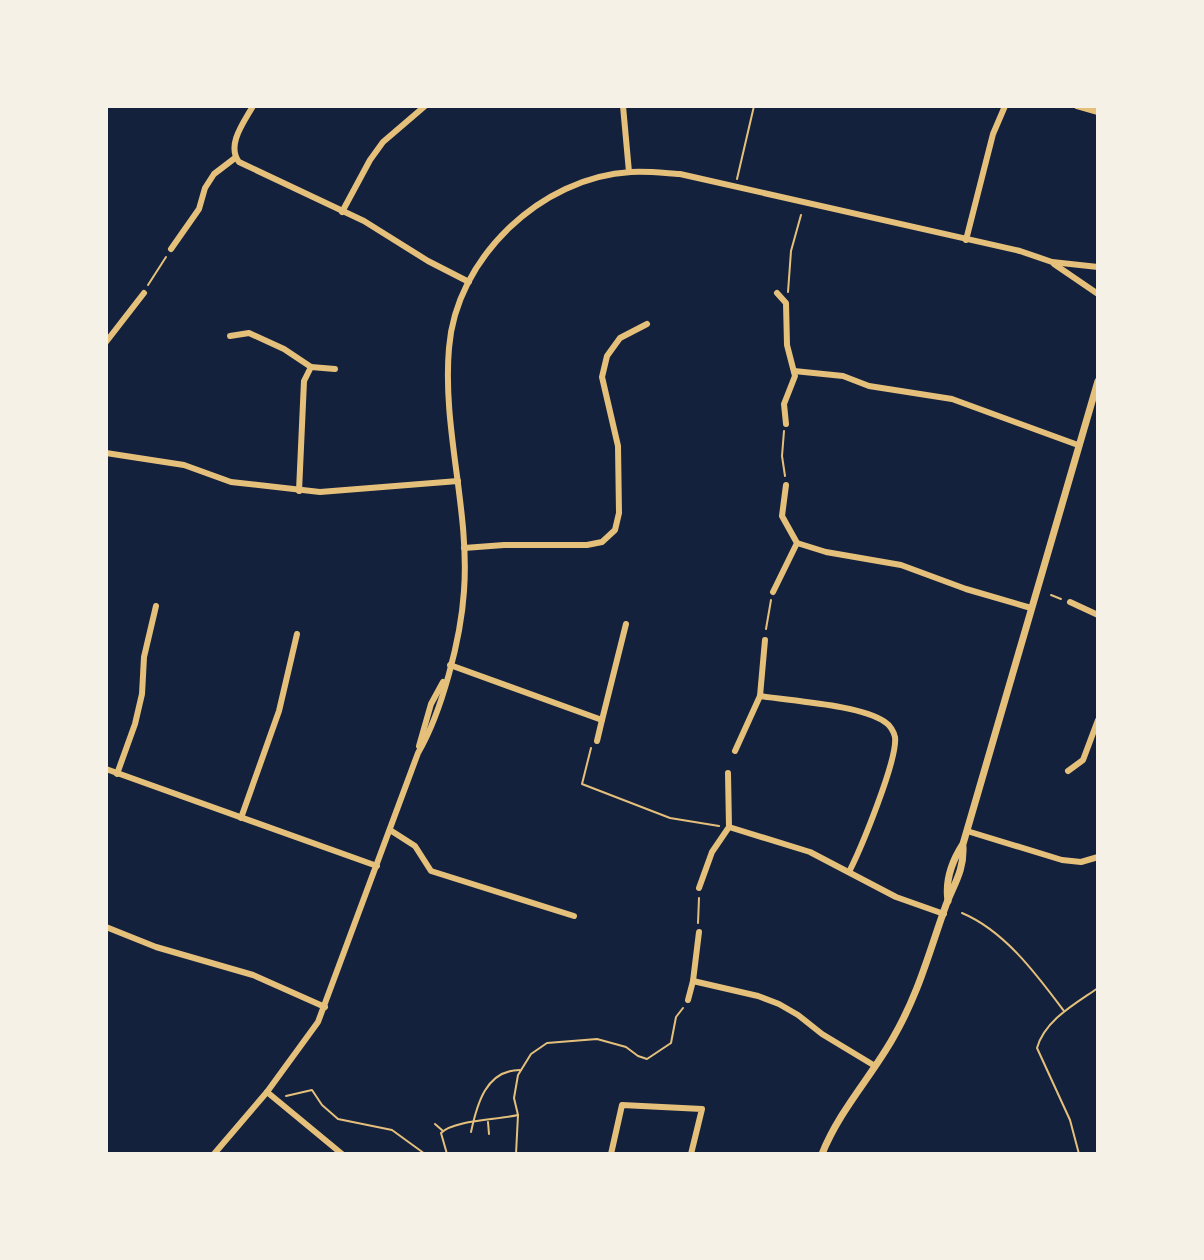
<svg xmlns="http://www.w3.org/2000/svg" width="1204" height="1260" viewBox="0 0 1204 1260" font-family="'Nunito Sans',sans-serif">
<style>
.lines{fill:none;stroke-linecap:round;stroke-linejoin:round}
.path{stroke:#e5c07b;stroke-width:2}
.minor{stroke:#e5c07b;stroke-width:6}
.tertiary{stroke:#e5c07b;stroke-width:7}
</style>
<rect width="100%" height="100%" fill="#14213d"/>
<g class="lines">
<g class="path">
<polyline points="737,179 754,106"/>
<polyline points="148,285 166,257"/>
<polyline points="788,292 791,251 801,215"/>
<polyline points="784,431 782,456 785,476"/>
<polyline points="1051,595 1061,599"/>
<polyline points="766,629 771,600"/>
<polyline points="591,748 582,784 670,818 719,826"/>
<path d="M962 913C1005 931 1037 975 1064 1011"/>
<polyline points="698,923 699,898"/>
<polyline points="286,1096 312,1090 322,1105 338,1119 392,1130 425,1154"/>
<polyline points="488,1122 489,1134"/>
<polyline points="435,1124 443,1131"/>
<path d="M471 1132C477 1104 486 1070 520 1070"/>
<path d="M447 1154 441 1133C454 1120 497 1120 518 1115"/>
<polyline points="516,1154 518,1115 514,1098 518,1075 531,1054 547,1043 597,1039 626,1047 638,1056 647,1059 671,1043 676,1017 683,1008"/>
<path d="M1079 1154 1070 1120 1037 1048C1045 1020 1075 1004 1098 988"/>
</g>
<g class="minor">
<path d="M253 106C244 122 226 145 239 162L364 221 428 261 469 282"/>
<polyline points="623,106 629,172"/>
<polyline points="1077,106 1098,112"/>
<polyline points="342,212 370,160 383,142 425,106"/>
<polyline points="966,240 993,134 1005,106"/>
<polyline points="171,249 199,209 205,188 214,174 235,158"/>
<polyline points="1054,264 1098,294"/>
<polyline points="777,293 786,303 787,345 795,376 784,404 786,424"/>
<polyline points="230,336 249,333 284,349 311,367 304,381 299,491"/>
<polyline points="106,342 144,293"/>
<polyline points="311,367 335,369"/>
<polyline points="794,371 843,376 869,386 952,399 1078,445"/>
<polyline points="106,453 184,465 231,482 320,492 458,481"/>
<polyline points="797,543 826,552 901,565 966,589 1031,608"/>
<polyline points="464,548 504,545 587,545 602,542 615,530 619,513 618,446 602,377 607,356 620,338 647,324"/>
<polyline points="773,592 797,543 782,516 786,485"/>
<polyline points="1070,602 1098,615"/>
<polyline points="450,665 602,720 626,624"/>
<path d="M760 696C791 701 861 705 885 722 890 725 894 732 895 737 898 759 861 848 850 870"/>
<polyline points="597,741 602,720"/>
<polyline points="419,746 431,704 443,682"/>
<polyline points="735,751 760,696 765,640"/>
<polyline points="106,769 377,866"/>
<polyline points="1068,771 1083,760 1098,720"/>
<polyline points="117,774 135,724 142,694 144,657 156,606"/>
<polyline points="241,818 279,711 297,634"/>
<polyline points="729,827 810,852 896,897 944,914"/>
<polyline points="390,830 415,846 431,871 574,916"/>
<polyline points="967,831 1062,860 1081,862 1098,857"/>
<polyline points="699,888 712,852 729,827 728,773"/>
<polyline points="106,927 156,947 253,975 325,1007"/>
<polyline points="693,981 758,996 779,1004 798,1015 822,1034 875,1066"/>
<polyline points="688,1000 693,981 699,932"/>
<polyline points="267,1092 342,1154"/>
<path d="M214 1154 267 1092 318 1022 418 753C442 712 461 638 464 591 470 510 442 429 449 348 456 258 541 177 631 172 647 171 664 173 680 174L1020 251 1052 262 1098 267"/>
<polyline points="611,1154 622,1105 702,1109 691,1154"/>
</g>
<g class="tertiary">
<path d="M948 901C945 881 952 861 963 844L1098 381"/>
<path d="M822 1154C839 1111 871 1077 893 1038 919 993 929 952 946 905 954 884 964 871 963 847"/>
</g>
</g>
<rect width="1204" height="1260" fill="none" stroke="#f6f1e7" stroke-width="216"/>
</svg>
